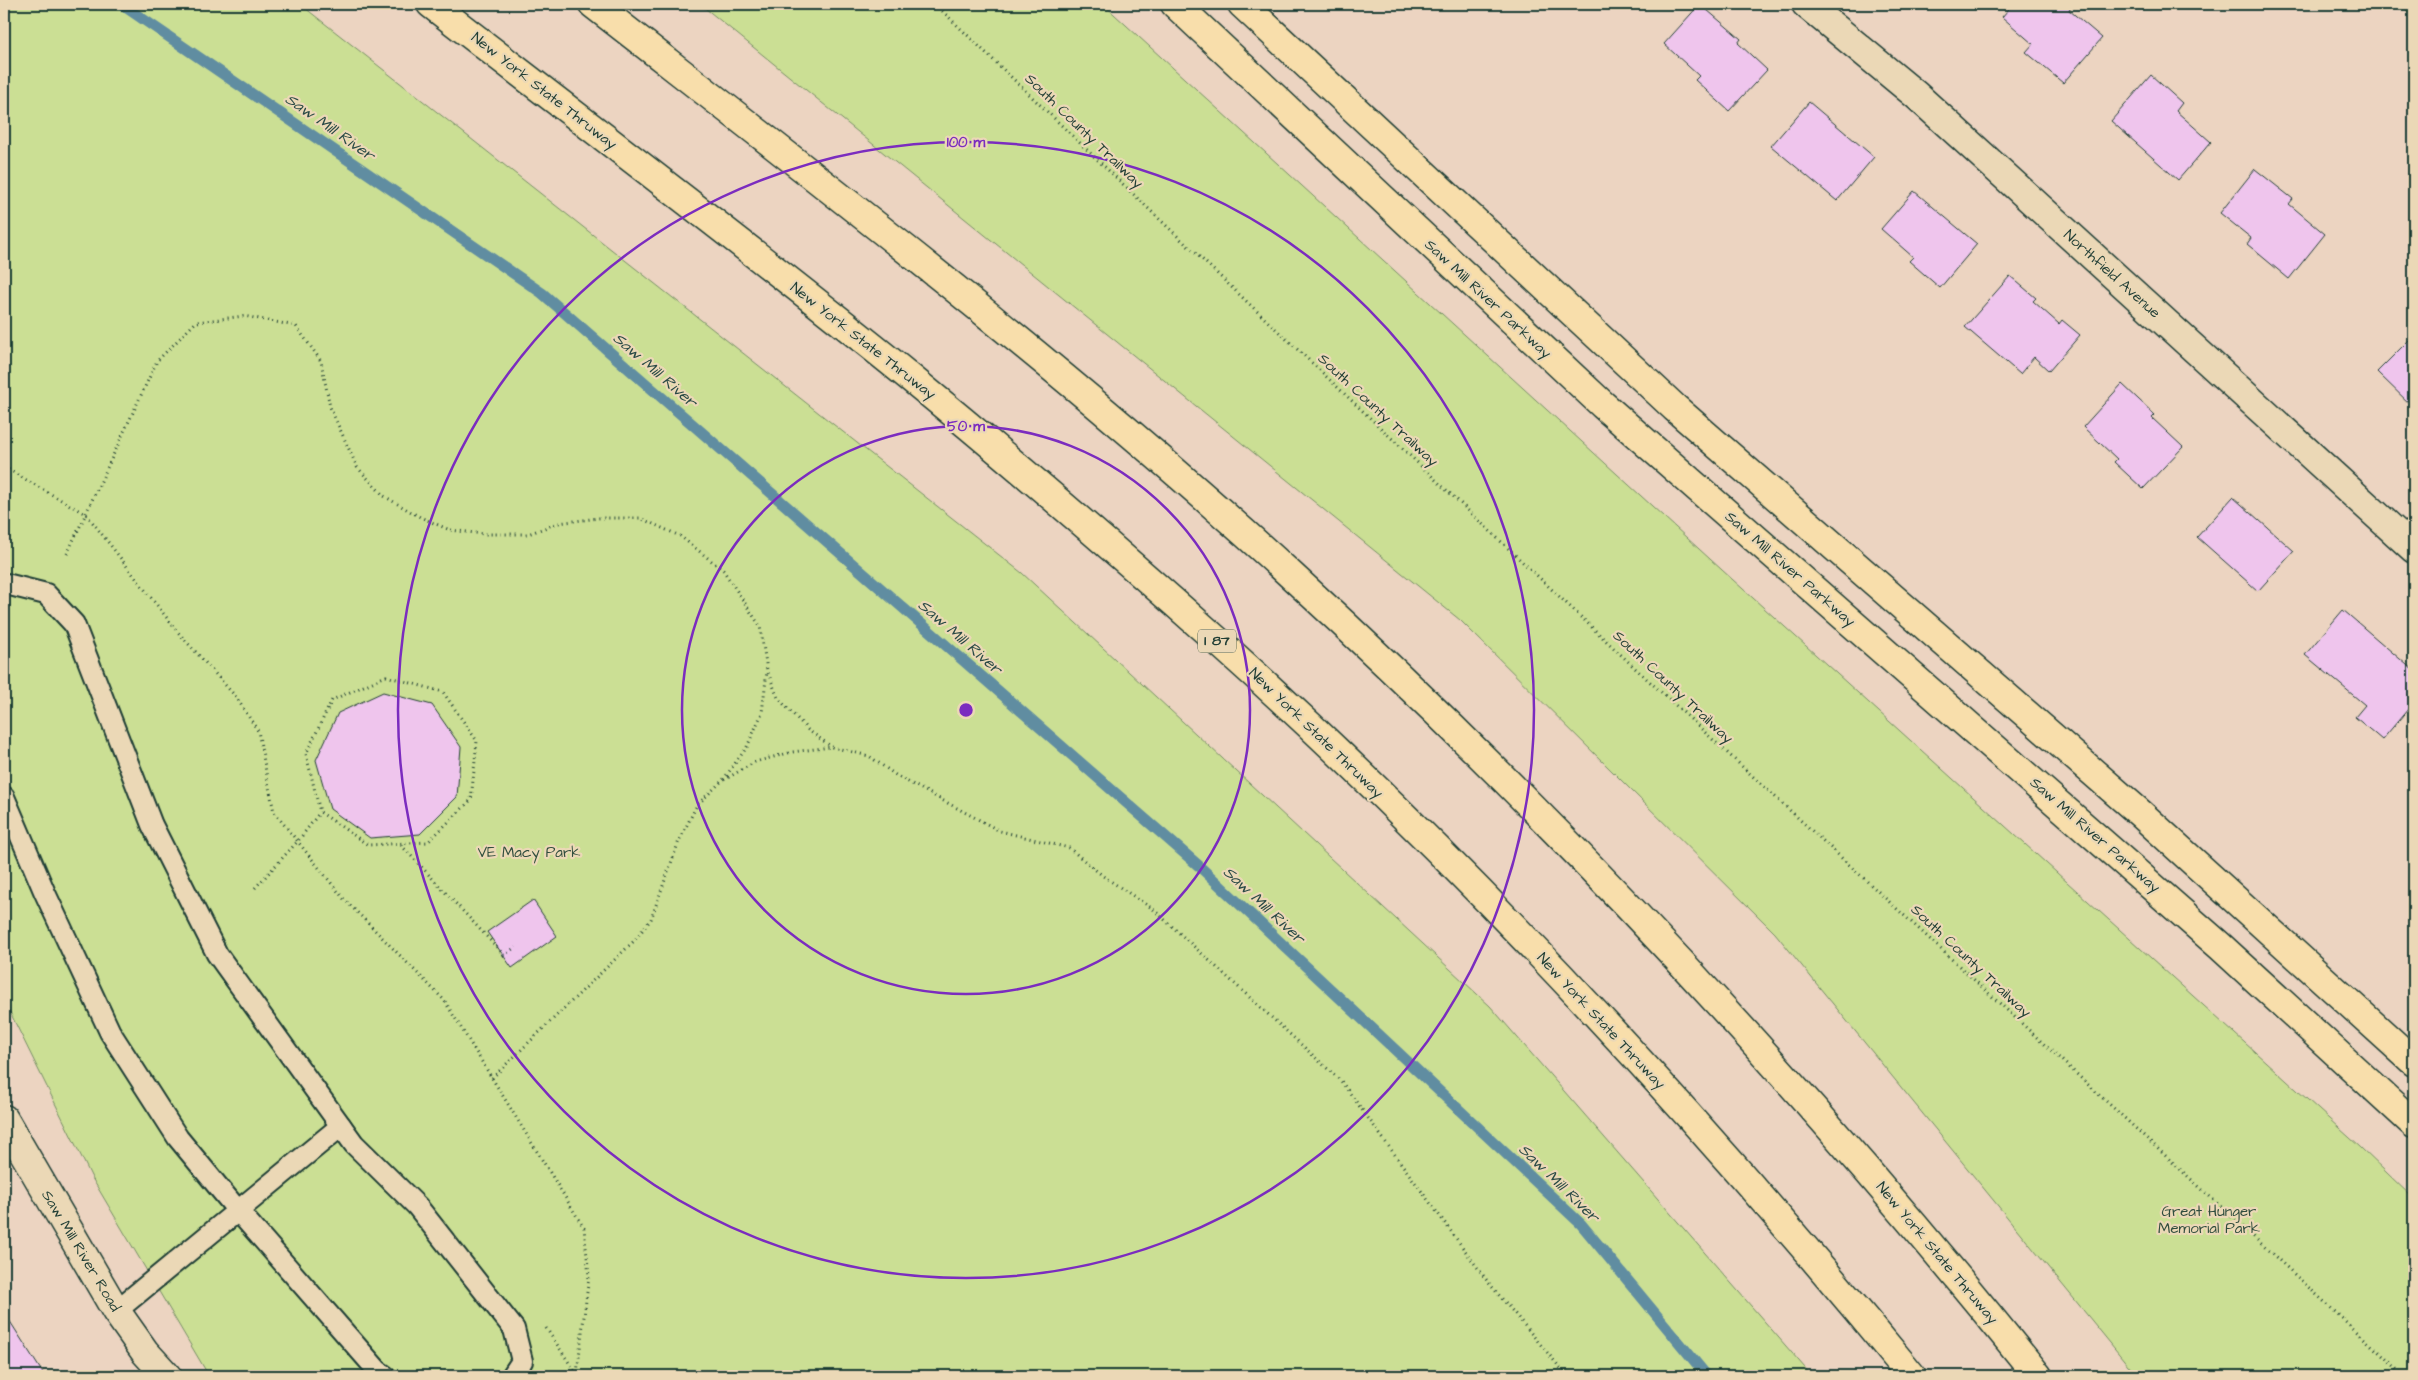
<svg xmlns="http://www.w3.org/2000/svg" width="2418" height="1380" viewBox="0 0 2418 1380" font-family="'Architects Daughter',sans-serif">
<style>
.green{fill:#cbdf94;stroke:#758e64}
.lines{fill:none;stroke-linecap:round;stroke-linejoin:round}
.stream{stroke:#608da1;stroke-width:11}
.building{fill:#efc5ed;stroke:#1f3d34}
.lane-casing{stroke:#1f3d34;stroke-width:24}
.secondary-casing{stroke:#1f3d34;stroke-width:31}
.highway-casing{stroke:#1f3d34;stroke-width:31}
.path{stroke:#1f3d34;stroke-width:3;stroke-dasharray:1 4;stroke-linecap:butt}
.lane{stroke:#ebd8b6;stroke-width:20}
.secondary{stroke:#ebd8b6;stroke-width:28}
.highway{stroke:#f8deab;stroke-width:28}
.ring{fill:none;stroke:#7b2cbf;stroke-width:2.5}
.labels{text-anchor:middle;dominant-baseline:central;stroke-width:4.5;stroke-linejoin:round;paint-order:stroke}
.shield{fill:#ebd8b6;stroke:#5c6c5b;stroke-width:1}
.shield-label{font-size:14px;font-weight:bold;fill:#1f3d34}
.street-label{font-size:15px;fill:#1f3d34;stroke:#ebd8b6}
.park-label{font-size:15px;fill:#304d3e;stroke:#ebd8b6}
.water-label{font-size:16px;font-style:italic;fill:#2a4a46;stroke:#ebd8b6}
.centre{fill:#7b2cbf;stroke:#ebd8b6;stroke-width:2.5}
.ring-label{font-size:15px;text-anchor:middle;font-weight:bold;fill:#7b2cbf;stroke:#ebd8b6;stroke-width:4.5;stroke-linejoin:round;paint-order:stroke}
</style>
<rect width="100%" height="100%" fill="#ecd4c1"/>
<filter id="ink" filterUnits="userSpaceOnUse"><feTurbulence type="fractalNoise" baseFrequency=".02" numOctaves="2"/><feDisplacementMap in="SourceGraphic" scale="10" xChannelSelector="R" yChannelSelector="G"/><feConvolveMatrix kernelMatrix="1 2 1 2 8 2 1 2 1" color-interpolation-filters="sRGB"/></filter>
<g filter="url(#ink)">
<g class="green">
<polygon points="4,4 300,4 1022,573 1490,1006 1812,1376 209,1376 92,1178 4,1000"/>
<polygon points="700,4 1103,4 1722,570 2360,1147 2414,1199 2414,1376 2137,1376 1775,933 1460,620"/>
<polygon points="2400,4 2414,4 2414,18"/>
</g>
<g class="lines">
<polyline class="stream" points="121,4 542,293 1199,866 1581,1224 1707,1376"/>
</g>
<g class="building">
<polygon points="1700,4 1741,39 1738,43 1767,70 1729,111 1695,80 1699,76 1664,44"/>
<polygon points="2013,4 2068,4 2071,6 2069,10 2102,38 2063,83 2026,52 2033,44 2002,17"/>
<polygon points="2151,75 2182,103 2176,111 2211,142 2178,180 2111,121"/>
<polygon points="1809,102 1874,157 1837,201 1771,146"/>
<polygon points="2255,169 2293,199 2289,204 2325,234 2289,279 2247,244 2251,238 2220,213"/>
<polygon points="1914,191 1977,244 1940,288 1909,261 1913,257 1881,229"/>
<polygon points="2010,276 2036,298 2033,301 2059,324 2062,320 2080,335 2049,371 2034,357 2020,374 1965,327"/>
<polygon points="2414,335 2414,408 2377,372"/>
<polygon points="2122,384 2155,415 2152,418 2183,447 2143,489 2114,462 2117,459 2083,427"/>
<polygon points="2233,497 2294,551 2258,591 2197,537"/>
<polygon points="2343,610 2414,671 2414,702 2382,740 2355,717 2365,705 2305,655"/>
<polygon points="383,692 432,705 461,747 457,797 420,834 370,838 330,809 316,760 338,713"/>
<polygon points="533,900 557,936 512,968 487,932"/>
<polygon points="4,1312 44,1375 46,1373 48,1376 4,1376"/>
</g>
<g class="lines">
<defs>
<g id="lane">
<polyline points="4,585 6,584 46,594 74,624 152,825 217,954 354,1144 417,1206 514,1329 522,1361 512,1376"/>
<polyline points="4,797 45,893 110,1032 178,1138 239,1212 378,1371 385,1376"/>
<polyline points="116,1311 341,1126"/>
</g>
<g id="secondary">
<polyline points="1806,4 1916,95 2414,549"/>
<polyline points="4,1119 116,1311 145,1352 167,1376"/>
</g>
<g id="highway">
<path d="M431 4C592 129 755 251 912 379 1017 465 1120 554 1221 644 1471 868 1699 1117 1912 1376"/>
<path d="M593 4C830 189 1070 372 1292 576 1562 823 1809 1091 2038 1376"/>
<polyline points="1175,4 1603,405 2220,946 2414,1124"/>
<polyline points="1242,4 1675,408 2141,814 2414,1062"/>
</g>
</defs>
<use href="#lane" class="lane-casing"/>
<use href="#secondary" class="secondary-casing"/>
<use href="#highway" class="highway-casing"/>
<g class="path">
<polyline points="935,4 1154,214 1635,668 2405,1376"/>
<polyline points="4,467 87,515 177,631 236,697 258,731 274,812 344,899 444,1000 584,1228 589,1276 577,1373 578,1376"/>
<polyline points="67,554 157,361 196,322 244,316 296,326 321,361 330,407 357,467 384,496 420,517 450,530 484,534 528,534 558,523 599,518 640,518 680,536 723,570 760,626 767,670 778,698 808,730 832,747 869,756 897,776 1000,831 1069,848 1103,876 1153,909 1341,1081 1488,1282 1567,1376"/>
<polygon points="386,676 443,692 477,741 471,800 428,842 368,845 320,812 306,754 332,700"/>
<polyline points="724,780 755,762 792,752 831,747"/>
<polyline points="401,845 504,955 516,947"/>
<polyline points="255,888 298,841 320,812"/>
<polyline points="492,1078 634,941 651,919 679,841 697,805 723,780 747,747 762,713 767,671"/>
<polyline points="546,1328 576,1373"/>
</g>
<use href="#lane" class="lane"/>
<use href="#secondary" class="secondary"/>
<use href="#highway" class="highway"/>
</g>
</g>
<g class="ring">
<circle cx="966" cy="710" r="284"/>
<circle cx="966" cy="710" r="568"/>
</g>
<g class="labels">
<rect class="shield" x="1198" y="629.5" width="38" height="23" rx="4"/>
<g class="shield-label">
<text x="1217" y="641">I 87</text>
</g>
<g class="street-label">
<text transform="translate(544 91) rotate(38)">New York State Thruway</text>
<text transform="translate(1084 131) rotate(44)">South County Trailway</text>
<text transform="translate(2112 274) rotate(42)">Northfield Avenue</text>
<text transform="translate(1488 299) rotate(43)">Saw Mill River Parkway</text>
<text transform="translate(863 341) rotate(38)">New York State Thruway</text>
<text transform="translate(1378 410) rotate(43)">South County Trailway</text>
<text transform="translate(1790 569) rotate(41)">Saw Mill River Parkway</text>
<text transform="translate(1673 687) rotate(43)">South County Trailway</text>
<text transform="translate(1316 733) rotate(44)">New York State Thruway</text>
<text transform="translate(2095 835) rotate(41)">Saw Mill River Parkway</text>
<text transform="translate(1971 961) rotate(43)">South County Trailway</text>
<text transform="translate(1601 1021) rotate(47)">New York State Thruway</text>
<text transform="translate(81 1251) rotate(59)">Saw Mill River Road</text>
<text transform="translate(1937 1253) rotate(50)">New York State Thruway</text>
</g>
<g class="park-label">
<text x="529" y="852">VE Macy Park</text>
<text x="2209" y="1211">Great Hunger<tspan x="2209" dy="17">Memorial Park</tspan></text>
</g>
<g class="water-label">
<text transform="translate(330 127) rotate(35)">Saw Mill River</text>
<text transform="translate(655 370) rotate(41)">Saw Mill River</text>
<text transform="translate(960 637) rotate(41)">Saw Mill River</text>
<text transform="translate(1264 905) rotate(43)">Saw Mill River</text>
<text transform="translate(1559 1183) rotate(44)">Saw Mill River</text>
</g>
</g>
<circle cx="966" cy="710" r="8" class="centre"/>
<g class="ring-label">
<text x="966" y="147">100 m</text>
<text x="966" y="431">50 m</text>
</g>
<rect width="2418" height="1380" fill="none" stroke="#ebd8b6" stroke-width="20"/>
<rect x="10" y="10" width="2398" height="1360" fill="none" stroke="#1f3d34" stroke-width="2" filter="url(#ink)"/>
</svg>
